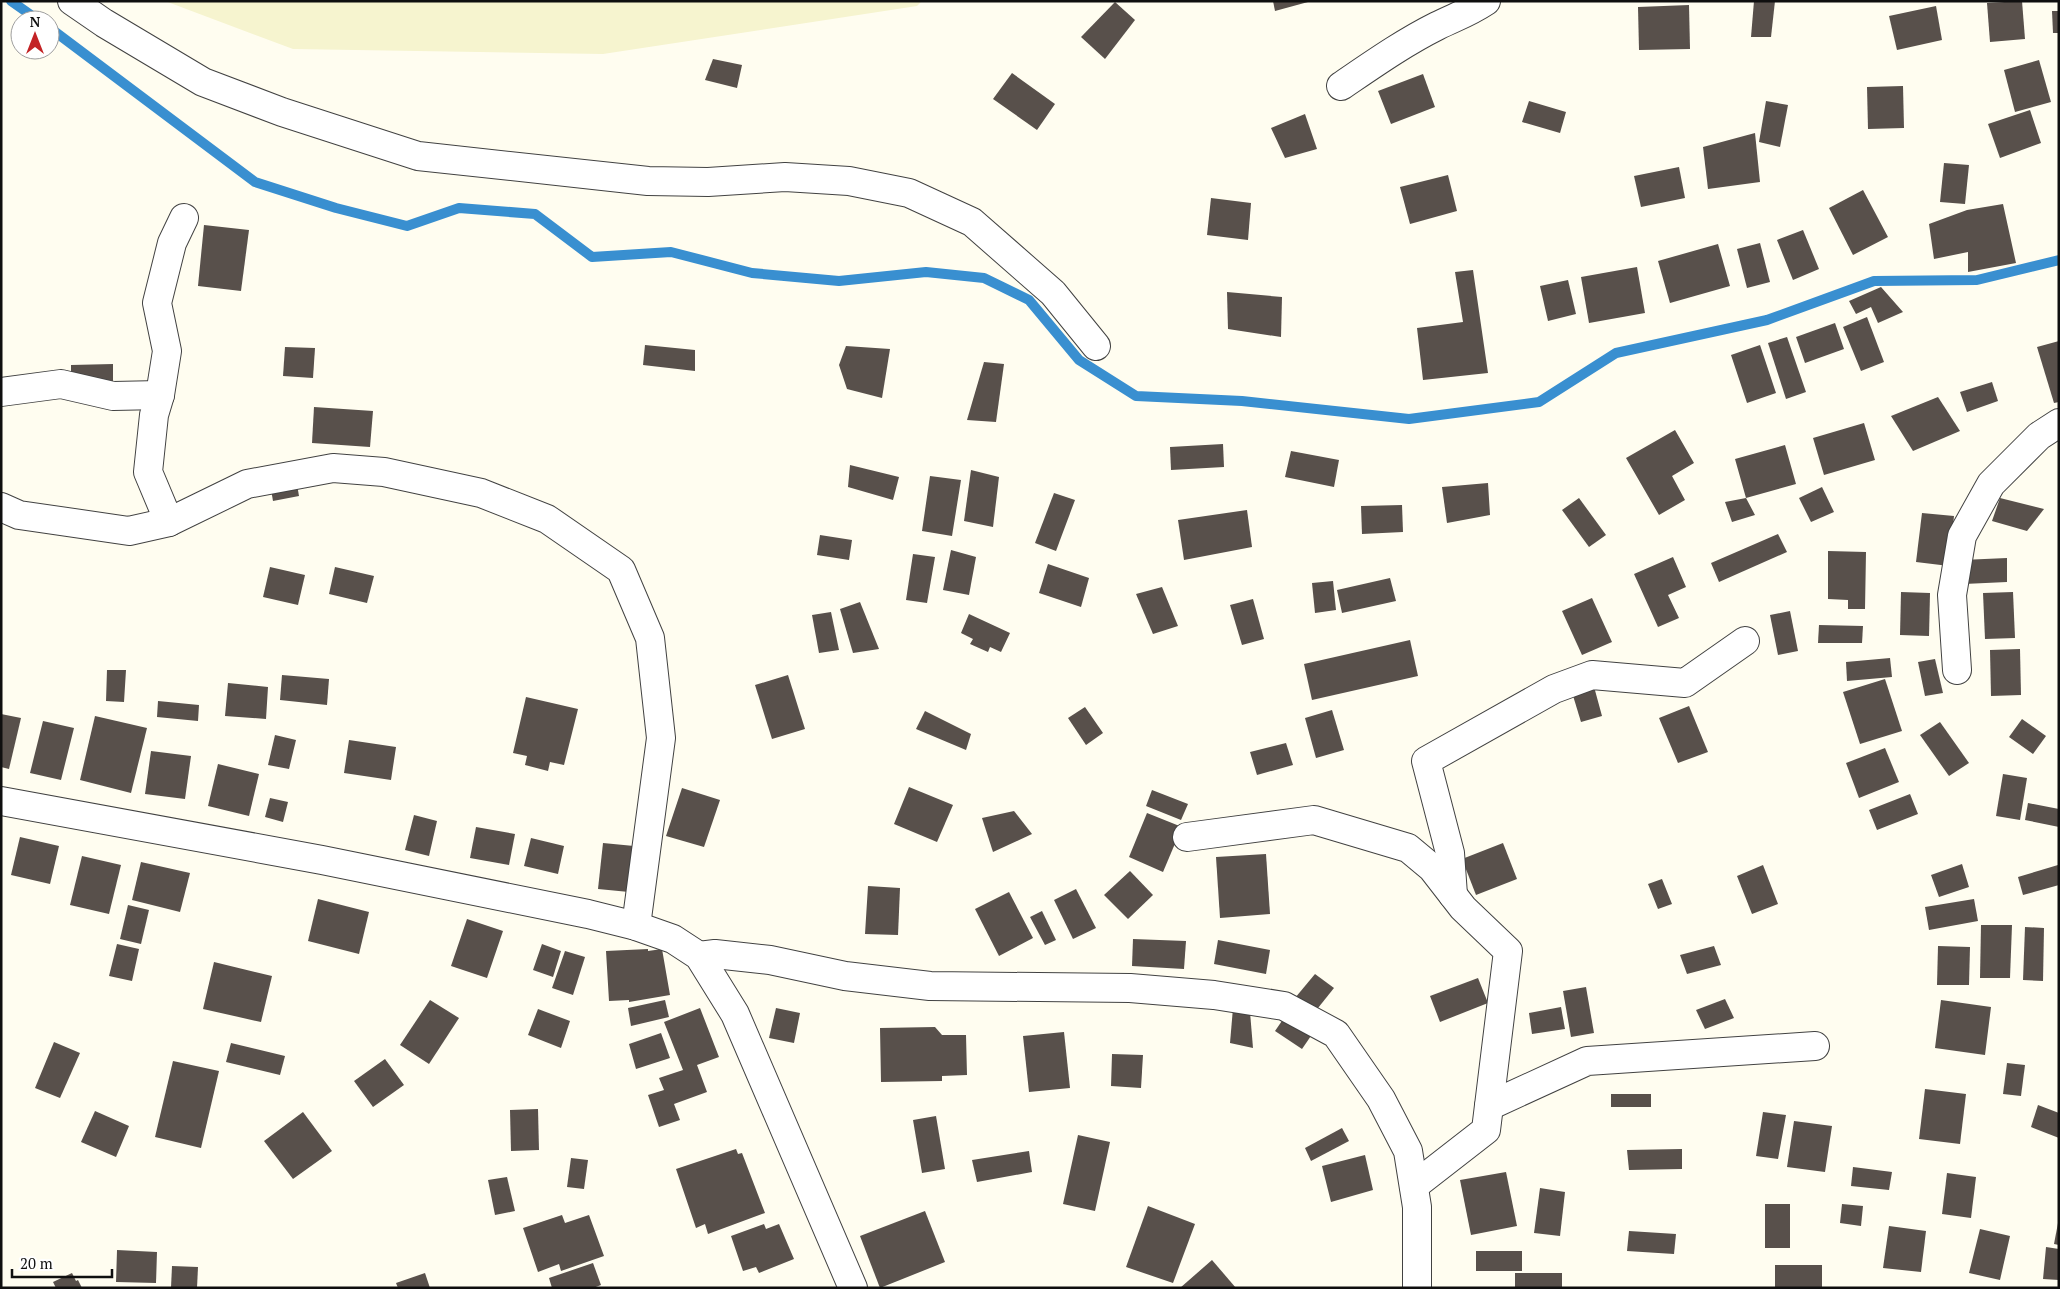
<svg xmlns="http://www.w3.org/2000/svg" width="2060" height="1289" viewBox="0 0 2060 1289" font-family="'PT Serif',serif">
<style>
.farmland{fill:#f6f4cf}
.lines{fill:none;stroke-linecap:round;stroke-linejoin:round}
.stream{stroke:#398fd0;stroke-width:10}
.building{fill:#58504b}
.minor-casing{stroke:#424242;stroke-width:30}
.minor{stroke:#fff;stroke-width:28}
</style>
<rect width="100%" height="100%" fill="#fffdf0"/>
<polygon class="farmland" points="165,1 922,1 917,6 603,54 293,49"/>
<g class="lines">
<g class="stream">
<polyline points="11,1 38,20"/>
<polyline points="50,28 255,182 336,208 407,226 459,208 535,214 592,257 671,252 752,273 839,281 926,272 984,278 1029,300 1079,360 1136,396 1242,401 1409,419 1539,402 1616,353 1767,320 1874,281 1977,280 2059,260"/>
</g>
</g>
<g class="building">
<polygon points="1273,1 1308,1 1308,2 1275,11"/>
<polygon points="1754,1 1775,1 1771,37 1751,37"/>
<polygon points="2022,1 2025,39 1990,42 1987,3"/>
<polygon points="1115,2 1135,20 1105,59 1081,37"/>
<polygon points="1689,5 1690,49 1639,50 1638,7"/>
<polygon points="1936,6 1942,40 1897,50 1889,16"/>
<polygon points="2052,11 2059,11 2059,33 2053,33"/>
<polygon points="713,59 742,65 737,88 705,80"/>
<polygon points="2039,60 2051,102 2015,112 2004,70"/>
<polygon points="1012,73 1055,104 1037,130 993,99"/>
<polygon points="1423,74 1435,107 1391,124 1378,91"/>
<polygon points="1903,86 1904,128 1868,129 1867,87"/>
<polygon points="1529,101 1566,112 1560,133 1522,122"/>
<polygon points="1766,101 1788,105 1780,147 1759,142"/>
<polygon points="2030,110 2041,143 2000,158 1988,124"/>
<polygon points="1305,114 1317,149 1285,158 1271,128"/>
<polygon points="1755,133 1760,182 1708,189 1703,147"/>
<polygon points="1944,163 1969,165 1965,204 1940,202"/>
<polygon points="1679,167 1685,198 1641,207 1634,176"/>
<polygon points="1448,175 1457,211 1410,224 1400,187"/>
<polygon points="1863,190 1888,237 1853,255 1829,208"/>
<polygon points="1211,198 1251,203 1248,240 1207,235"/>
<polygon points="2003,204 2016,263 1968,272 1968,252 1934,259 1929,224 1967,210"/>
<polygon points="204,225 249,230 241,291 198,286"/>
<polygon points="1803,230 1819,269 1793,280 1777,240"/>
<polygon points="1760,243 1770,282 1747,288 1737,249"/>
<polygon points="1718,244 1730,286 1670,303 1658,261"/>
<polygon points="1637,267 1645,313 1589,323 1581,277"/>
<polygon points="1473,270 1488,373 1423,380 1417,328 1463,322 1455,272"/>
<polygon points="1568,280 1576,314 1548,321 1540,286"/>
<polygon points="1881,287 1903,312 1878,323 1871,307 1856,314 1849,301"/>
<polygon points="1227,292 1282,297 1281,337 1228,329"/>
<polygon points="1867,317 1884,362 1861,371 1843,327"/>
<polygon points="1835,323 1844,349 1805,363 1796,337"/>
<polygon points="1787,337 1806,392 1786,399 1768,343"/>
<polygon points="2059,341 2059,402 2054,403 2037,347"/>
<polygon points="645,345 695,350 695,371 643,365"/>
<polygon points="1760,345 1776,393 1747,403 1731,355"/>
<polygon points="846,346 890,349 882,398 847,389 839,365"/>
<polygon points="285,347 315,348 313,378 283,376"/>
<polygon points="984,362 1004,364 996,422 967,420"/>
<polygon points="113,364 113,389 71,390 71,365"/>
<polygon points="1992,382 1998,401 1967,412 1960,392"/>
<polygon points="1938,397 1960,431 1913,451 1891,416"/>
<polygon points="314,407 373,411 370,447 312,443"/>
<polygon points="1864,423 1875,460 1824,475 1813,438"/>
<polygon points="1675,430 1694,463 1672,476 1685,500 1659,515 1626,458"/>
<polygon points="1223,444 1224,467 1171,470 1170,447"/>
<polygon points="1785,445 1796,484 1746,498 1755,515 1732,522 1725,502 1746,498 1735,459"/>
<polygon points="1291,451 1339,460 1334,487 1285,477"/>
<polygon points="850,465 899,477 893,500 848,487"/>
<polygon points="971,470 999,477 993,527 964,521"/>
<polygon points="930,476 961,480 952,536 922,531"/>
<polygon points="296,479 299,496 273,501 270,484"/>
<polygon points="1488,483 1490,515 1447,523 1442,487"/>
<polygon points="1822,487 1834,512 1811,522 1799,498"/>
<polygon points="1054,493 1075,500 1056,551 1035,543"/>
<polygon points="1579,498 1606,535 1589,547 1562,510"/>
<polygon points="2000,498 2044,509 2027,531 1992,521"/>
<polygon points="1402,505 1403,532 1362,534 1361,506"/>
<polygon points="1247,510 1252,547 1184,560 1178,520"/>
<polygon points="1922,513 1954,516 1949,566 1916,562"/>
<polygon points="1778,534 1787,552 1719,582 1711,563"/>
<polygon points="820,535 852,540 849,560 817,555"/>
<polygon points="951,550 976,557 969,595 943,590"/>
<polygon points="1828,551 1866,552 1865,609 1848,609 1848,600 1828,599"/>
<polygon points="913,554 935,557 927,603 906,600"/>
<polygon points="1673,557 1686,587 1668,595 1679,618 1658,627 1634,574"/>
<polygon points="2007,558 2007,582 1964,584 1962,560"/>
<polygon points="1048,564 1089,578 1081,607 1039,593"/>
<polygon points="270,567 305,575 298,605 263,597"/>
<polygon points="335,567 374,576 367,603 329,594"/>
<polygon points="1390,578 1396,601 1342,613 1337,590"/>
<polygon points="1333,581 1336,610 1315,613 1312,583"/>
<polygon points="1162,587 1178,626 1153,634 1136,594"/>
<polygon points="1901,592 1930,593 1929,636 1900,635"/>
<polygon points="2013,592 2015,638 1985,639 1983,593"/>
<polygon points="1592,598 1612,642 1582,655 1562,611"/>
<polygon points="1253,599 1264,639 1242,645 1230,605"/>
<polygon points="860,602 879,649 853,653 840,609"/>
<polygon points="1790,611 1798,651 1778,655 1770,615"/>
<polygon points="831,612 839,650 819,653 812,615"/>
<polygon points="969,614 1010,633 1001,652 990,647 988,652 970,644 973,639 961,633"/>
<polygon points="1819,625 1863,626 1862,643 1818,643"/>
<polygon points="1410,640 1418,676 1312,700 1304,664"/>
<polygon points="2020,649 2021,695 1991,696 1990,650"/>
<polygon points="1890,658 1892,677 1847,681 1846,662"/>
<polygon points="1935,659 1943,693 1925,696 1918,662"/>
<polygon points="107,670 126,670 124,702 106,701"/>
<polygon points="282,675 329,679 327,705 280,700"/>
<polygon points="788,675 805,729 772,739 755,685"/>
<polygon points="1885,679 1902,731 1860,744 1843,692"/>
<polygon points="228,683 268,687 266,719 225,716"/>
<polygon points="1593,683 1602,716 1581,722 1571,689"/>
<polygon points="526,697 578,709 564,765 550,762 548,771 525,765 527,756 513,753"/>
<polygon points="158,701 199,705 198,721 157,717"/>
<polygon points="1689,706 1708,752 1678,763 1659,718"/>
<polygon points="1085,707 1103,733 1086,745 1068,718"/>
<polygon points="1332,710 1344,750 1316,758 1305,718"/>
<polygon points="925,711 971,734 966,750 916,729"/>
<polygon points="1,714 21,718 9,769 1,767"/>
<polygon points="95,716 147,728 131,793 80,780"/>
<polygon points="2022,719 2046,736 2033,754 2009,737"/>
<polygon points="43,721 74,728 61,780 30,773"/>
<polygon points="1940,722 1969,763 1949,776 1920,735"/>
<polygon points="275,735 296,740 289,769 268,765"/>
<polygon points="349,740 396,747 391,780 344,773"/>
<polygon points="1286,743 1293,765 1257,775 1250,752"/>
<polygon points="1885,748 1899,782 1859,798 1846,763"/>
<polygon points="151,751 191,756 185,799 145,794"/>
<polygon points="218,764 259,774 249,816 208,806"/>
<polygon points="2003,774 2027,778 2020,820 1996,816"/>
<polygon points="909,787 953,805 937,842 894,824"/>
<polygon points="682,788 720,800 704,847 666,836"/>
<polygon points="1152,790 1188,804 1181,820 1146,806"/>
<polygon points="1910,794 1918,814 1877,830 1869,810"/>
<polygon points="270,798 288,802 283,822 265,817"/>
<polygon points="2028,803 2059,809 2059,827 2025,820"/>
<polygon points="1014,811 1032,834 993,852 982,818"/>
<polygon points="1147,813 1182,827 1163,872 1129,857"/>
<polygon points="414,815 437,821 429,856 405,850"/>
<polygon points="476,827 515,834 509,865 470,858"/>
<polygon points="20,837 59,846 50,884 11,875"/>
<polygon points="531,838 564,846 558,874 524,866"/>
<polygon points="603,843 634,846 629,892 598,889"/>
<polygon points="1503,843 1517,879 1476,895 1462,859"/>
<polygon points="1266,854 1270,914 1220,918 1216,857"/>
<polygon points="82,856 121,865 109,914 70,905"/>
<polygon points="141,862 190,873 180,912 132,900"/>
<polygon points="1962,864 1969,887 1939,897 1931,875"/>
<polygon points="1763,865 1778,904 1752,914 1737,876"/>
<polygon points="2058,865 2059,885 2023,895 2018,877"/>
<polygon points="1130,871 1153,895 1128,919 1104,895"/>
<polygon points="1662,879 1672,904 1658,909 1648,884"/>
<polygon points="868,886 900,888 898,935 865,934"/>
<polygon points="1076,889 1096,928 1073,939 1054,900"/>
<polygon points="1009,892 1033,938 999,956 975,909"/>
<polygon points="318,899 369,912 359,954 308,941"/>
<polygon points="1974,899 1978,921 1929,930 1925,907"/>
<polygon points="128,905 149,910 141,944 120,939"/>
<polygon points="1042,911 1056,940 1045,945 1030,917"/>
<polygon points="467,919 503,931 487,978 451,966"/>
<polygon points="1981,925 2012,925 2010,978 1980,978"/>
<polygon points="2025,927 2044,928 2043,981 2023,980"/>
<polygon points="1133,939 1186,941 1184,969 1132,966"/>
<polygon points="1218,940 1270,950 1266,974 1214,964"/>
<polygon points="117,944 139,949 132,981 109,976"/>
<polygon points="542,944 561,951 553,977 533,970"/>
<polygon points="1714,946 1721,965 1687,974 1680,955"/>
<polygon points="1938,946 1970,947 1969,985 1937,985"/>
<polygon points="648,949 648,951 662,949 670,995 629,1002 629,1000 609,1001 606,951"/>
<polygon points="565,951 585,957 573,995 552,988"/>
<polygon points="214,962 272,976 261,1022 203,1009"/>
<polygon points="1315,974 1334,988 1314,1013 1295,998"/>
<polygon points="1478,978 1488,1003 1440,1022 1430,996"/>
<polygon points="1586,987 1594,1033 1571,1037 1563,991"/>
<polygon points="1725,999 1734,1018 1705,1029 1696,1010"/>
<polygon points="430,1000 459,1018 429,1064 400,1045"/>
<polygon points="665,1000 669,1017 631,1026 628,1008"/>
<polygon points="1941,1000 1991,1007 1985,1055 1935,1048"/>
<polygon points="1561,1007 1565,1029 1532,1034 1529,1013"/>
<polygon points="700,1008 719,1057 697,1065 707,1092 674,1104 680,1120 659,1127 648,1095 664,1090 659,1078 683,1070 664,1022"/>
<polygon points="776,1008 800,1013 794,1043 769,1038"/>
<polygon points="1233,1008 1250,1012 1253,1048 1230,1043"/>
<polygon points="538,1009 570,1021 561,1048 528,1035"/>
<polygon points="1288,1012 1315,1030 1302,1049 1275,1031"/>
<polygon points="935,1027 942,1035 966,1035 967,1075 942,1076 942,1081 881,1082 880,1028"/>
<polygon points="1064,1032 1070,1088 1029,1092 1023,1036"/>
<polygon points="661,1033 670,1058 636,1069 629,1044"/>
<polygon points="54,1042 80,1053 60,1098 35,1088"/>
<polygon points="231,1043 285,1056 280,1075 226,1062"/>
<polygon points="1112,1054 1143,1055 1141,1088 1111,1086"/>
<polygon points="385,1059 404,1085 373,1107 354,1081"/>
<polygon points="173,1061 219,1071 201,1148 155,1137"/>
<polygon points="2007,1063 2025,1065 2021,1096 2003,1094"/>
<polygon points="1925,1089 1966,1094 1960,1144 1919,1139"/>
<rect x="1611" y="1094" width="40" height="13"/>
<polygon points="2038,1105 2059,1113 2059,1138 2031,1127"/>
<polygon points="538,1109 539,1150 511,1151 510,1110"/>
<polygon points="95,1111 129,1126 116,1157 81,1142"/>
<polygon points="303,1112 332,1151 293,1179 264,1141"/>
<polygon points="1763,1112 1786,1115 1778,1159 1756,1156"/>
<polygon points="936,1116 945,1169 922,1173 913,1120"/>
<polygon points="1794,1121 1832,1126 1825,1172 1787,1167"/>
<polygon points="1342,1128 1349,1141 1311,1161 1305,1148"/>
<polygon points="1078,1135 1110,1142 1095,1211 1063,1204"/>
<polygon points="736,1149 738,1154 742,1153 765,1213 708,1234 705,1224 696,1228 676,1169"/>
<polygon points="1682,1149 1682,1169 1629,1170 1627,1150"/>
<polygon points="1029,1151 1032,1172 977,1182 972,1160"/>
<polygon points="1365,1155 1373,1190 1331,1202 1322,1166"/>
<polygon points="571,1158 588,1160 584,1189 567,1187"/>
<polygon points="1853,1167 1892,1172 1889,1190 1851,1186"/>
<polygon points="1506,1172 1517,1226 1471,1235 1460,1180"/>
<polygon points="1947,1173 1976,1177 1971,1218 1942,1214"/>
<polygon points="507,1177 515,1211 495,1215 488,1180"/>
<polygon points="1540,1188 1565,1192 1560,1236 1534,1233"/>
<rect x="1765" y="1204" width="25" height="44"/>
<polygon points="1842,1204 1863,1206 1861,1226 1840,1223"/>
<polygon points="1148,1206 1195,1224 1173,1283 1126,1267"/>
<polygon points="925,1211 945,1262 880,1288 860,1236"/>
<polygon points="562,1215 565,1223 589,1215 604,1256 561,1271 559,1264 538,1272 523,1228"/>
<polygon points="2058,1223 2059,1223 2059,1245 2054,1244"/>
<polygon points="764,1224 766,1229 779,1224 794,1259 759,1273 756,1267 743,1271 731,1236"/>
<polygon points="1889,1226 1926,1231 1921,1272 1883,1268"/>
<polygon points="1980,1229 2010,1236 2000,1280 1969,1273"/>
<polygon points="1629,1231 1676,1234 1674,1254 1627,1251"/>
<polygon points="2046,1247 2059,1249 2059,1280 2043,1279"/>
<polygon points="117,1250 157,1252 156,1283 116,1282"/>
<rect x="1476" y="1251" width="46" height="20"/>
<polygon points="1212,1260 1236,1288 1180,1288"/>
<polygon points="593,1263 601,1285 593,1288 552,1288 549,1278"/>
<rect x="1775" y="1265" width="47" height="23"/>
<polygon points="172,1266 198,1267 197,1288 171,1288"/>
<polygon points="72,1273 76,1281 78,1280 82,1288 56,1288 53,1282"/>
<polygon points="425,1273 430,1288 398,1288 396,1283"/>
<rect x="1515" y="1273" width="47" height="15"/>
</g>
<g class="lines">
<defs>
<g id="minor">
<polyline points="72,1 104,23 203,82 282,112 418,156 648,181 708,182 785,177 849,181 909,193 972,222 1053,293 1096,346"/>
<path d="M1341 86C1372 65 1403 43 1437 26 1455 17 1468 13 1486 1"/>
<polyline points="1,392 61,384 113,396 160,395"/>
<polyline points="1,507 19,515 129,531 169,522 247,484 333,468 384,472 481,493 547,519 621,570 650,638 661,738 636,926"/>
<polyline points="169,522 148,472 154,415 160,395 167,351 157,303 172,243 184,218"/>
<polyline points="1957,670 1952,595 1962,536 1991,484 2039,436 2059,423"/>
<polyline points="1,801 322,860 588,914 636,926 673,939 699,956 735,1014 853,1288"/>
<polyline points="1187,837 1314,820 1408,848 1432,868 1463,908 1508,951 1486,1130 1414,1186"/>
<polyline points="1453,895 1450,853 1426,761 1554,689 1592,675 1685,683 1745,641"/>
<polyline points="699,956 715,954 770,960 845,976 930,986 1130,988 1214,995 1284,1006 1336,1034 1381,1099 1408,1151 1417,1207 1417,1288"/>
<polyline points="1489,1106 1587,1061 1815,1046"/>
</g>
</defs>
<use href="#minor" class="minor-casing"/>
<use href="#minor" class="minor"/>
</g>
<rect width="2060" height="1289" fill="none" stroke="#0f0f0f" stroke-width="5"/>
<g transform="translate(35 35)"><circle r="24" fill="#ffffff" stroke="#9f9f9f"/>
<path d="M0-4L9 19L0 12L-9 19Z" fill="#c32325"/>
<text y="-8" font-size="14" font-weight="bold" text-anchor="middle" fill="#0f0f0f">N</text>
</g>
<path d="M12 1269v8h100v-8" fill="none" stroke="#0f0f0f" stroke-width="2.5"/>
<text x="20" y="1269" font-size="15" fill="#0f0f0f" stroke="#ffffff" stroke-width="4" paint-order="stroke">20 m</text>
</svg>
